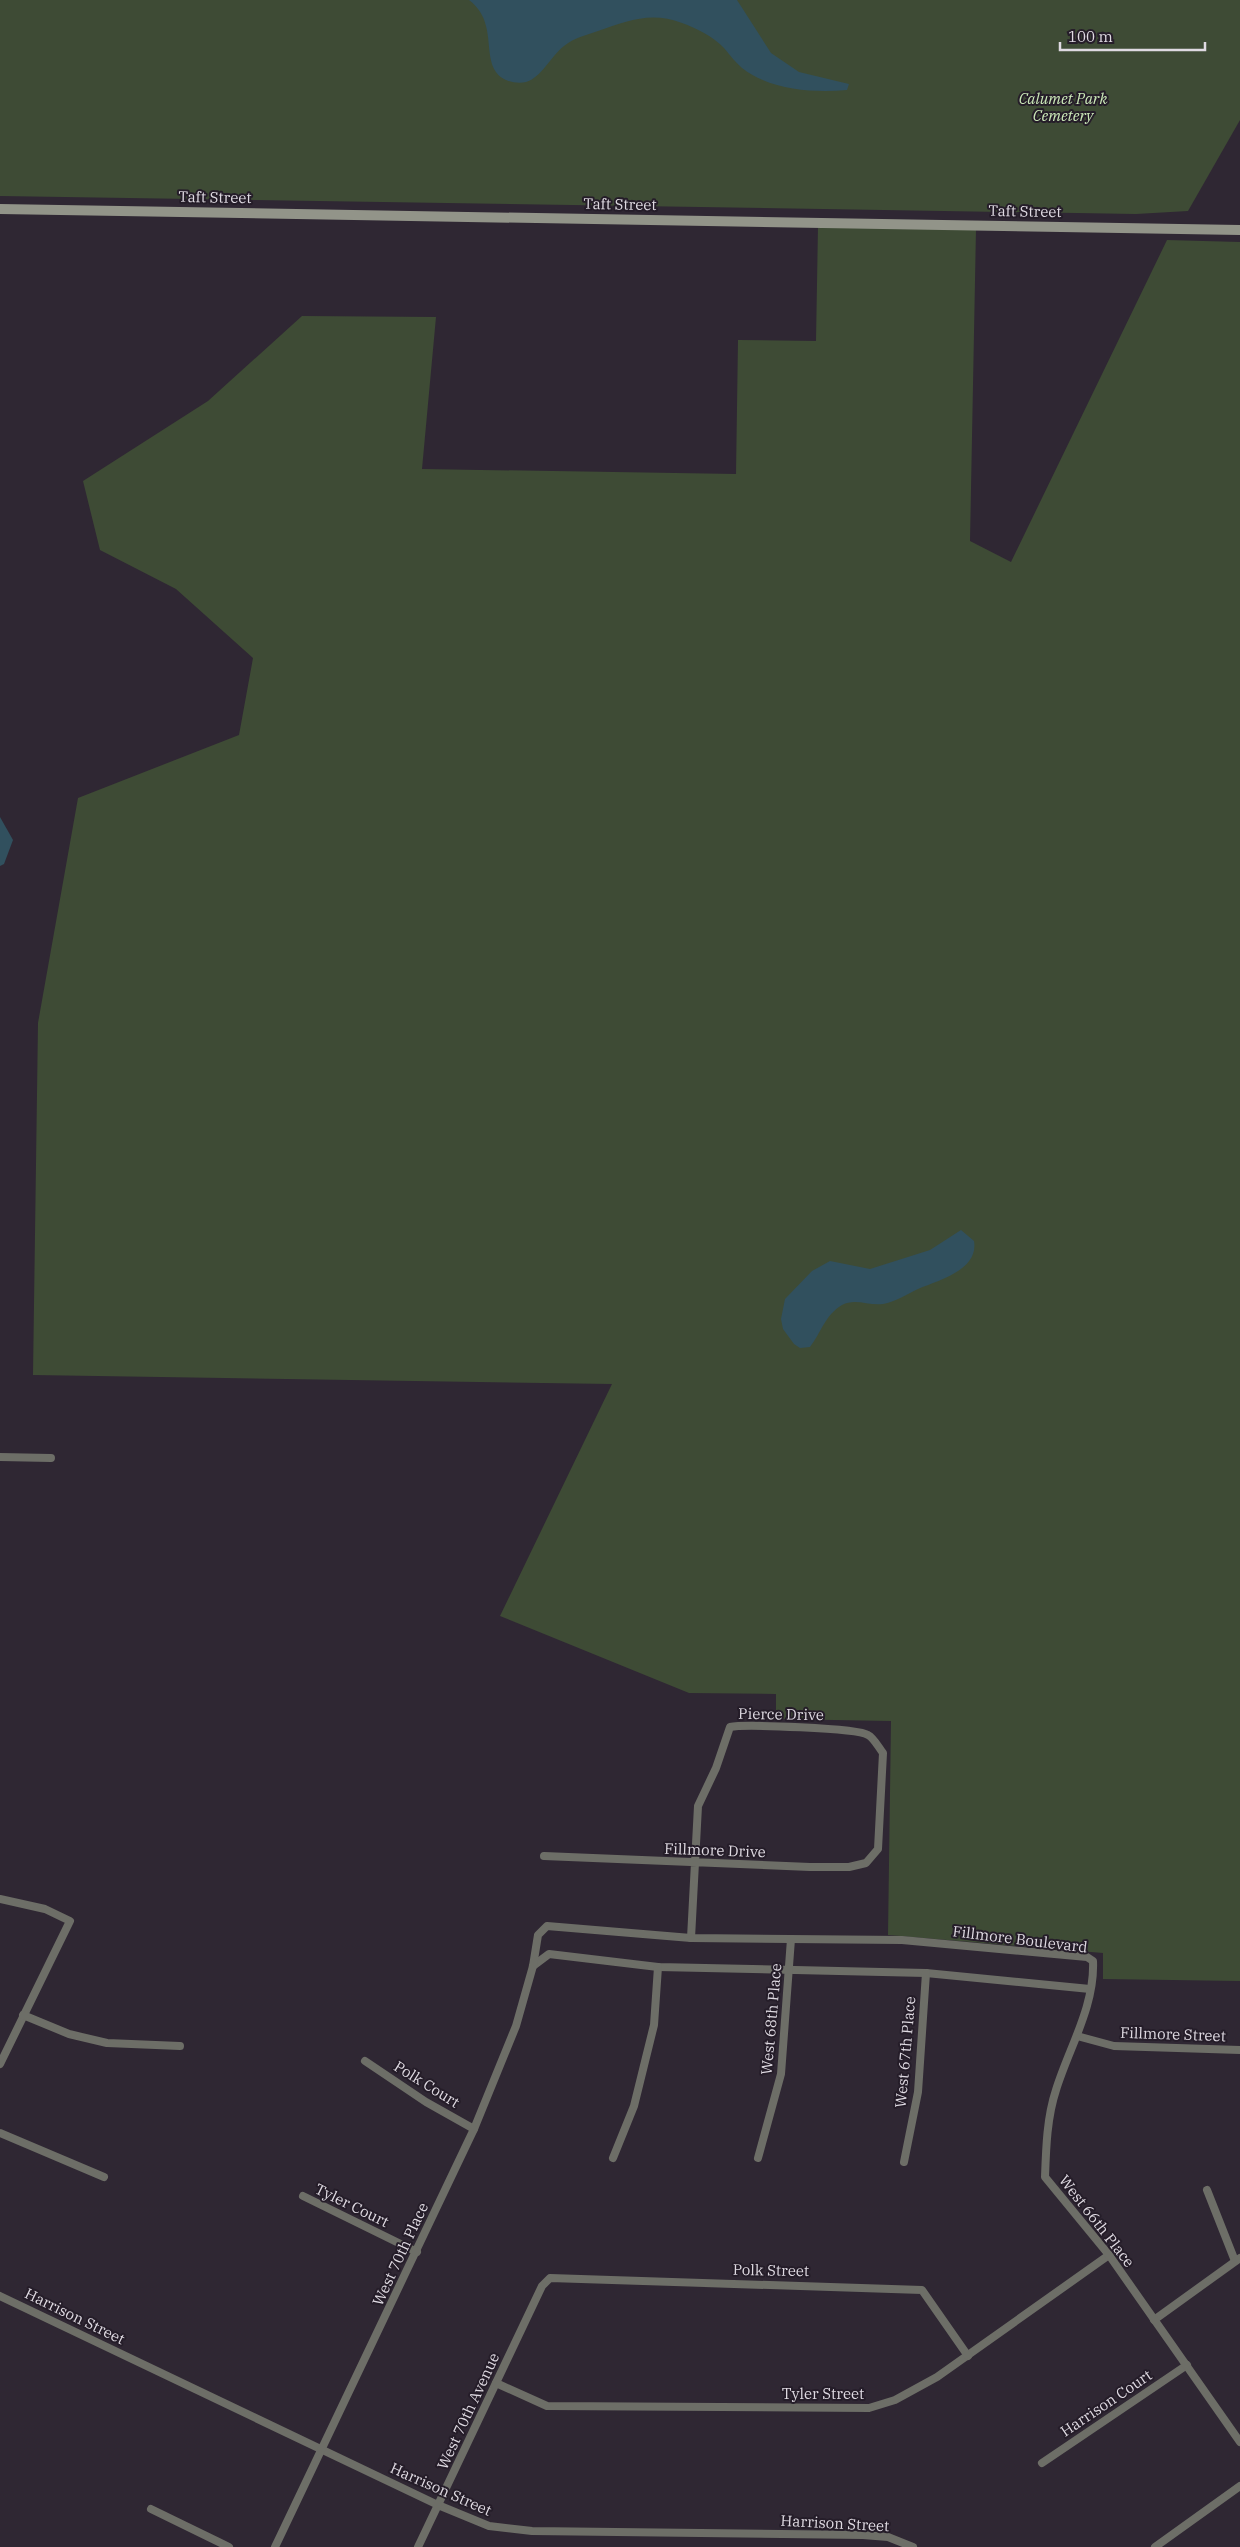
<svg xmlns="http://www.w3.org/2000/svg" width="1240" height="2547" viewBox="0 0 1240 2547" font-family="'IBM Plex Serif',serif">
<style>
.green{fill:#3e4b35}
.water{fill:#31505e}
.lines{fill:none;stroke-linecap:round;stroke-linejoin:round}
.street{stroke:#6d6e67;stroke-width:8}
.secondary{stroke:#929489;stroke-width:10}
.labels{text-anchor:middle;dominant-baseline:central;stroke-width:4;stroke-linejoin:round;paint-order:stroke}
.park-label{font-size:15px;font-style:italic;fill:#cbe9b8;stroke:#251d29}
.street-label{font-size:15px;fill:#dfdae2;stroke:#251d29}
</style>
<rect width="100%" height="100%" fill="#2f2733"/>
<g class="green">
<polygon points="0,0 1240,0 1240,120 1188,211 1136,214 0,196"/>
<polygon points="818,226 976,229 970,541 1011,562 1167,240 1240,242 1240,1981 1103,1979 1103,1953 888,1935 891,1721 776,1719 776,1694 689,1693 500,1616 612,1384 33,1375 38,1023 78,798 239,735 253,658 176,589 100,550 83,481 208,401 302,316 436,317 422,469 736,474 738,340 816,341"/>
</g>
<g class="water">
<path d="M469 0H737L771 53 799 72 849 84 847 90C813 93 770 90 742 68 735 62 730 55 724 48 714 37 696 28 682 23 651 11 627 21 598 31 586 35 574 38 564 46 551 56 541 78 526 82 519 84 509 82 504 79 478 64 501 24 469 0Z"/>
<polygon points="0,817 13,840 4,864 0,866"/>
<path d="M961 1230 974 1241C979 1270 939 1280 918 1289 907 1294 895 1302 883 1304 869 1306 855 1298 842 1305 825 1315 821 1333 810 1347L800 1348 794 1344 783 1329 781 1319 785 1299 812 1271 830 1261 870 1269 930 1250Z"/>
</g>
<g class="lines">
<g class="street">
<polyline points="0,1457 51,1458"/>
<path d="M544 1856 810 1867H849L866 1863 878 1849 883 1753C879 1748 874 1738 868 1735 858 1728 744 1724 730 1727L716 1768 698 1806 691 1938"/>
<polyline points="0,1899 45,1909 70,1921 0,2064"/>
<polyline points="533,1966 549,1954 658,1967 926,1973 1090,1989"/>
<polyline points="23,2015 69,2034 107,2043 180,2046"/>
<polyline points="1077,2036 1114,2046 1240,2050"/>
<polyline points="365,2061 426,2102 474,2129"/>
<polyline points="0,2133 104,2177"/>
<polyline points="613,2158 634,2106 654,2025 658,1967"/>
<polyline points="758,2158 781,2074 791,1939"/>
<polyline points="904,2162 918,2092 926,1973"/>
<polyline points="1207,2190 1235,2261"/>
<polyline points="303,2196 417,2252"/>
<polyline points="0,2296 438,2505 489,2526 532,2531 863,2535 888,2537 913,2547"/>
<polyline points="1154,2320 1240,2258"/>
<polyline points="496,2383 547,2406 869,2408 895,2400 937,2377 1109,2255"/>
<polyline points="1042,2463 1187,2365"/>
<polyline points="151,2509 229,2547"/>
<path d="M275 2547 474 2129 516 2026 533 1966 538 1935 547 1926 691 1938 902 1940 1087 1957 1093 1961C1095 2006 1069 2048 1056 2090 1047 2117 1046 2148 1045 2177L1109 2255 1240 2442"/>
<polyline points="418,2547 542,2286 550,2278 922,2290 968,2356"/>
<polyline points="1155,2547 1240,2486"/>
</g>
<polyline class="secondary" points="0,209 1240,230"/>
</g>
<g class="labels">
<g class="park-label">
<text x="1063" y="98">Calumet Park<tspan x="1063" dy="17">Cemetery</tspan></text>
</g>
<g class="street-label">
<text transform="translate(215 197) rotate(1)">Taft Street</text>
<text transform="translate(620 204) rotate(1)">Taft Street</text>
<text transform="translate(1025 211) rotate(1)">Taft Street</text>
<text transform="translate(781 1714) rotate(1)">Pierce Drive</text>
<text transform="translate(715 1850) rotate(2)">Fillmore Drive</text>
<text transform="translate(1020 1939) rotate(7)">Fillmore Boulevard</text>
<text transform="translate(771 2019) rotate(-85)">West 68th Place</text>
<text transform="translate(1173 2034) rotate(2)">Fillmore Street</text>
<text transform="translate(905 2052) rotate(-85)">West 67th Place</text>
<text transform="translate(427 2084) rotate(32)">Polk Court</text>
<text transform="translate(352 2205) rotate(26)">Tyler Court</text>
<text transform="translate(1097 2221) rotate(52)">West 66th Place</text>
<text transform="translate(400 2254) rotate(-65)">West 70th Place</text>
<text transform="translate(771 2270) rotate(1)">Polk Street</text>
<text transform="translate(75 2316) rotate(26)">Harrison Street</text>
<text x="823" y="2393">Tyler Street</text>
<text transform="translate(1106 2403) rotate(-34)">Harrison Court</text>
<text transform="translate(468 2411) rotate(-65)">West 70th Avenue</text>
<text transform="translate(441 2489) rotate(24)">Harrison Street</text>
<text transform="translate(835 2523) rotate(3)">Harrison Street</text>
</g>
</g>
<path d="M1060 42v8h145v-8" fill="none" stroke="#dfdae2" stroke-width="2.5"/>
<text x="1068" y="42" font-size="15" fill="#dfdae2" stroke="#251d29" stroke-width="4" paint-order="stroke">100 m</text>
</svg>
